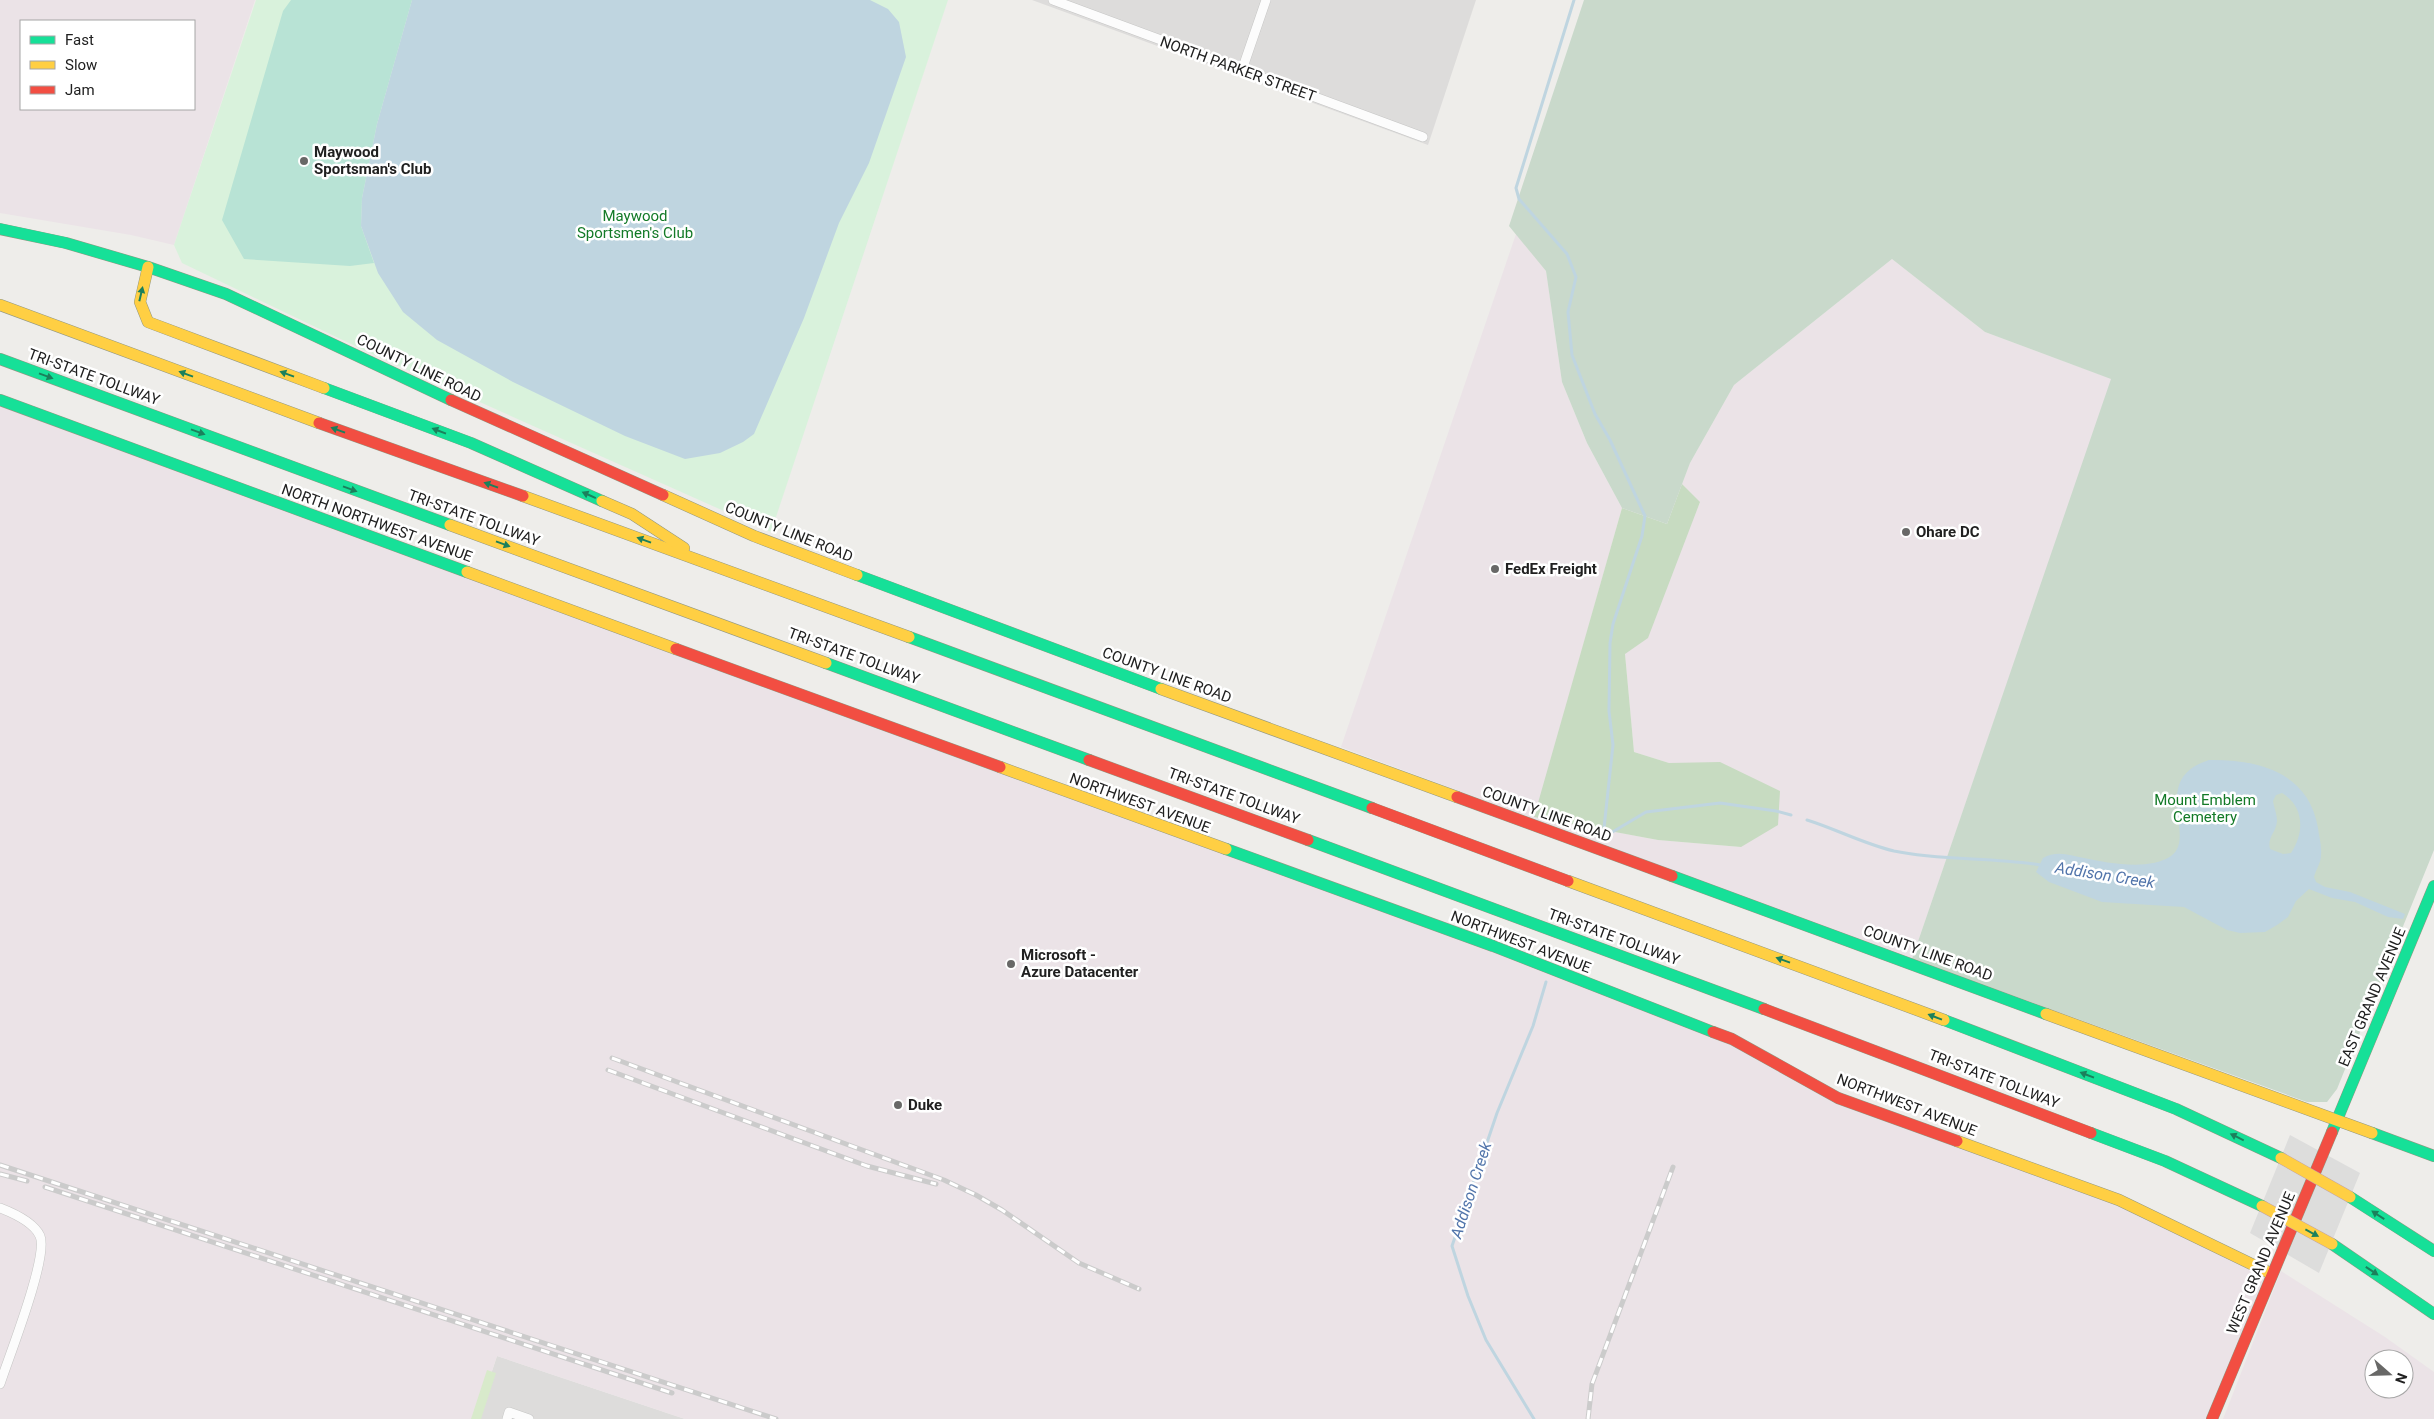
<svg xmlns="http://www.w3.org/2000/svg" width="2434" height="1419" viewBox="0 0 2434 1419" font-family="Roboto,sans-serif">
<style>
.residential{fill:#dddcdb}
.industrial{fill:#ebe3e7;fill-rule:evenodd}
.grass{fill:#d8eacb}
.forest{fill:#c7dbc1}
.cemetery{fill:#c9d9cb}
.park{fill:#d9f2dc}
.pitch{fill:#b8e3d5}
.water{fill:#bfd5e0;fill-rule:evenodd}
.pier{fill:#dddddc}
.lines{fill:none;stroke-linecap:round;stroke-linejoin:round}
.stream{stroke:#bfd5e0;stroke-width:3}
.street-casing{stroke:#c5c5c4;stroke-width:10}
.fast-casing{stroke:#939882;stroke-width:12}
.slow-casing{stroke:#939882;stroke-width:12}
.jam-casing{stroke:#939882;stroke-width:12}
.street{stroke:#fcfcfc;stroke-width:9}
.fast{stroke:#16e098;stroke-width:11}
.slow{stroke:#ffcf43;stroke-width:11}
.jam{stroke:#f24e42;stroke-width:11}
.rail-casing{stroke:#cbcbcb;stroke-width:5}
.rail{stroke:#fff;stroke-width:3;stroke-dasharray:9;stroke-linecap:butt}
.slow-bridge-casing{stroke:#c1a3a9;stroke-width:12;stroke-linecap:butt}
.slow-bridge{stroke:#ffcf43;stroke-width:11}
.oneway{fill:#1b805c}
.poi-dot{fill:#686867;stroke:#fff;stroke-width:2}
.labels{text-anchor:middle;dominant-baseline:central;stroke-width:5;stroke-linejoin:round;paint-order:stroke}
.street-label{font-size:15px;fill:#202020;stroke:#fff}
.poi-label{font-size:15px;font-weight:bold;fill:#202020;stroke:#fff;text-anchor:start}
.park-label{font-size:15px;fill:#137a27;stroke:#fff}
.water-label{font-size:16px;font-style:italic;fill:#5275ab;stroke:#fff}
</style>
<rect width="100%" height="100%" fill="#eeedea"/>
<g class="residential">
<polygon points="1032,0 1476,0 1428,145"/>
<polygon points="497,1356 685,1419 476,1419"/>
</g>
<g class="industrial">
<path d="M0 0H255L174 245 131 235 0 213ZM194 21V109H21V21Z"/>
<polygon points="1516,234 1546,271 1562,382 1587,443 1622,508 1535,817 1658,840 1741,847 1688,764 1669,763 1634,752 1625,654 1700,503 1682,484 1690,463 1734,385 1892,259 1985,332 2112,379 1912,959 1341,747"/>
<polygon points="0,400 1732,1039 1838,1098 2119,1200 2272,1274 2213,1419 685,1419 497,1356 476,1419 0,1419"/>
<path d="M2281 1271 2385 1337 2434 1372V1419H2223ZM2374 1359H2404V1389H2374Z"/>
</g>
<polygon class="grass" points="487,1370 496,1373 481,1419 471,1419"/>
<polygon class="forest" points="1682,484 1700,502 1648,638 1625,654 1634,752 1669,763 1720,762 1780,791 1778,825 1741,847 1658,840 1534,817 1622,508 1667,524"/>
<polygon class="cemetery" points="1584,0 2434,0 2434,850 2337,1089 2327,1102 2307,1102 1912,959 2111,379 1985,332 1892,259 1734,385 1690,463 1667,524 1622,508 1587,443 1562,382 1546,271 1509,226"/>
<polygon class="park" points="256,0 948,0 771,532 372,354 182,263 174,245"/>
<polygon class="pitch" points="291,0 412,0 377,124 362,198 361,226 374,263 350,266 244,259 222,220 283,11"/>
<g class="water">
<polygon points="412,0 870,0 888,9 899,22 906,57 869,163 839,223 804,318 754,434 743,442 720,453 685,459 625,436 513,382 437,340 403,312 378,273 361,226 362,198 377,124"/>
<path d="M2209 760C2259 759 2309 773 2318 828 2319 837 2322 846 2321 855 2321 863 2316 869 2314 877L2316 882 2325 887 2350 892 2405 914 2403 919 2388 917 2355 902 2332 898 2309 889 2296 901 2288 917 2277 925 2265 932 2240 933 2227 930 2184 907 2102 902 2049 882 2036 872 2043 858C2056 850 2070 855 2084 858 2107 863 2150 871 2171 856 2198 837 2148 779 2209 760ZM2282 793C2304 806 2305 832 2291 853L2283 854 2270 849C2267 837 2276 833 2277 821 2277 814 2274 808 2273 801L2276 795Z"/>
</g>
<polygon class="pier" points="2290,1135 2360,1173 2319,1273 2250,1233"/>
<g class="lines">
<g class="stream">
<polyline points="1574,0 1516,188 1519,199 1567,254 1576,277 1568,312 1572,355 1595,414 1610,440 1645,516 1642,536 1613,624 1610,643 1609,711 1613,745 1603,837"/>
<path d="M1807 820C1836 829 1864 844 1894 851 1942 861 1992 857 2040 865"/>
<polyline points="1604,837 1646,812 1720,803 1776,811 1791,815"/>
<polyline points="1534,1419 1486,1340 1468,1296 1452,1246 1497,1113 1533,1026 1546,982"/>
</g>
<defs>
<g id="street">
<polyline points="1053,0 1423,137"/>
<polyline points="1242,70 1266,0"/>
<path d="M0 1208C13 1213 34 1223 40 1236 49 1256 8 1359 0 1384"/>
<polyline points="507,1419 509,1412 529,1419"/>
</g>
<g id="fast">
<polyline points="0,229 66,243 148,267 226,294 451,400"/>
<polyline points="0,359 450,525"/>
<polyline points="324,388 471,443 602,501"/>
<polyline points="0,400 467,572"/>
<polyline points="857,575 1161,689"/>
<polyline points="909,637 1372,808"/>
<polyline points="826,663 1089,760"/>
<polyline points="1308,840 1764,1009"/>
<polyline points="1226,849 1493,946 1713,1032"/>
<polyline points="1672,876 2046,1014"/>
<polyline points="1944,1020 2176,1109 2281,1158"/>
<polyline points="2332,1132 2434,886"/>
<polyline points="2091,1133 2165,1161 2262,1206"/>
<polyline points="2372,1133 2434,1156"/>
<polyline points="2350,1197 2434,1251"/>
<polyline points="2332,1244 2434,1314"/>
</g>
<g id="slow">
<polyline points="148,267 140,302 148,322 324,388"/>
<polyline points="0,305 319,423"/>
<polyline points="663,495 754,536 857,575"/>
<polyline points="523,496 909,637"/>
<polyline points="602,501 632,514 684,548"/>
<polyline points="450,525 826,663"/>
<polyline points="467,572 676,649"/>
<polyline points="1161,689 1457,797"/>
<polyline points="1000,767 1226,849"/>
<polyline points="1568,881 1944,1020"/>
<polyline points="2046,1014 2372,1133"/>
<polyline points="1957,1141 2119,1200 2272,1274"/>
</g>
<g id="jam">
<polyline points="451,400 663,495"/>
<polyline points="319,423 523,496"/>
<polyline points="676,649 1000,767"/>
<polyline points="1089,760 1308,840"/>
<polyline points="1457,797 1672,876"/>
<polyline points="1372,808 1568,881"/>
<polyline points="1764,1009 2091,1133"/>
<polyline points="1713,1032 1732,1039 1838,1098 1957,1141"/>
<polyline points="2212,1419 2332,1132"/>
</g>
</defs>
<use href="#street" class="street-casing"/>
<use href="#fast" class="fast-casing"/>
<use href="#slow" class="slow-casing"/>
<use href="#jam" class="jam-casing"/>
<use href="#street" class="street"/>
<use href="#fast" class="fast"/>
<use href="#slow" class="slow"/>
<use href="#jam" class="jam"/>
<defs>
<g id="rail">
<polyline points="612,1058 944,1180 976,1195 1002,1210 1079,1263 1139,1289"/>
<polyline points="608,1070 867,1166 936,1184"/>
<polyline points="0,1165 776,1419"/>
<polyline points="0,1174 27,1181"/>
<polyline points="45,1187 672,1393"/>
<polyline points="1588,1419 1592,1384 1673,1167"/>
</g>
</defs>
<use href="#rail" class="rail-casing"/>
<use href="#rail" class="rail"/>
<defs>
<g id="slow-bridge">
<polyline points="2281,1158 2350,1197"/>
<polyline points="2262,1206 2332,1244"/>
</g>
</defs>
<use href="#slow-bridge" class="slow-bridge-casing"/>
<use href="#slow-bridge" class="slow-bridge"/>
</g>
<defs><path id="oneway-solid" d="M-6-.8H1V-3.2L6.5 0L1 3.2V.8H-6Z" transform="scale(1.25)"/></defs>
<g class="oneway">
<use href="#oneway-solid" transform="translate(141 294) rotate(-77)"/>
<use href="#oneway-solid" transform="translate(186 374) rotate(-160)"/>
<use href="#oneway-solid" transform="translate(287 374) rotate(-160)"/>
<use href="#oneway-solid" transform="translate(46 376) rotate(20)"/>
<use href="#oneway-solid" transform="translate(338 430) rotate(-160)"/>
<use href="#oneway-solid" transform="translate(439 431) rotate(-159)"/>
<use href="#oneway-solid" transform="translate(198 432) rotate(20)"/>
<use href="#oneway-solid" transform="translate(491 485) rotate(-160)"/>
<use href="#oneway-solid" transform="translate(350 489) rotate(20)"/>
<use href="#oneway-solid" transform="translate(589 495) rotate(-156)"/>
<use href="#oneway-solid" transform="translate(644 540) rotate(-160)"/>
<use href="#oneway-solid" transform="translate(503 544) rotate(20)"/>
<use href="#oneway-solid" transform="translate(1783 960) rotate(-160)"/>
<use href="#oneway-solid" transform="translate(1935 1017) rotate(-159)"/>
<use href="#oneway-solid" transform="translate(2087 1075) rotate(-159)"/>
<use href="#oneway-solid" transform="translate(2237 1137) rotate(-154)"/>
<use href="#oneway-solid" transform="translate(2378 1215) rotate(-147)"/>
<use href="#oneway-solid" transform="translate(2312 1233) rotate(28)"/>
<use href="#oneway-solid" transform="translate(2372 1271) rotate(34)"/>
</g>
<g class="poi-dot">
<circle cx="304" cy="161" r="5"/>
<circle cx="1906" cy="532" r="5"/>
<circle cx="1495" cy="569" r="5"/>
<circle cx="1011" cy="964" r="5"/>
<circle cx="898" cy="1105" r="5"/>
</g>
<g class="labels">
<g class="street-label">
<text transform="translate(1238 69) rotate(20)">NORTH PARKER STREET</text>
<text transform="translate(419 368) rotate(26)">COUNTY LINE ROAD</text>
<text transform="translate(94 377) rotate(20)">TRI-STATE TOLLWAY</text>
<text transform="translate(474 518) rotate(20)">TRI-STATE TOLLWAY</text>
<text transform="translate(377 523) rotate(20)">NORTH NORTHWEST AVENUE</text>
<text transform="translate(789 532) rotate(22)">COUNTY LINE ROAD</text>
<text transform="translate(854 656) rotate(20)">TRI-STATE TOLLWAY</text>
<text transform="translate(1167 675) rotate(20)">COUNTY LINE ROAD</text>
<text transform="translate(1234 796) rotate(20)">TRI-STATE TOLLWAY</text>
<text transform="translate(1140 803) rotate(20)">NORTHWEST AVENUE</text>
<text transform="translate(1547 814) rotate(20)">COUNTY LINE ROAD</text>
<text transform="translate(1614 937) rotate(20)">TRI-STATE TOLLWAY</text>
<text transform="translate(1521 942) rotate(21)">NORTHWEST AVENUE</text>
<text transform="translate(1928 953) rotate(20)">COUNTY LINE ROAD</text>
<text transform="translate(2372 997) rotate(-67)">EAST GRAND AVENUE</text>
<text transform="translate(1994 1079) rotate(21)">TRI-STATE TOLLWAY</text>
<text transform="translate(1907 1105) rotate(21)">NORTHWEST AVENUE</text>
<text transform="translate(2261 1263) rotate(-67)">WEST GRAND AVENUE</text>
</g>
<g class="poi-label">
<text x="314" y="152">Maywood<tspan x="314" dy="17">Sportsman's Club</tspan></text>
<text x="1916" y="532">Ohare DC</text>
<text x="1505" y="569">FedEx Freight</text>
<text x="1021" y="955">Microsoft -<tspan x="1021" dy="17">Azure Datacenter</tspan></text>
<text x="908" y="1105">Duke</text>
</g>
<g class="park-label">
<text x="635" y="216">Maywood<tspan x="635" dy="17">Sportsmen's Club</tspan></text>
<text x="2205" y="800">Mount Emblem<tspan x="2205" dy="17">Cemetery</tspan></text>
</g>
<g class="water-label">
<text transform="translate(2105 875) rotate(9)">Addison Creek</text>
<text transform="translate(1471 1190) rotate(-72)">Addison Creek</text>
</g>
</g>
<rect x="20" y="20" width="175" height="90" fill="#ffffff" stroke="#a6a6a6"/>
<rect x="30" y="36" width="25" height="8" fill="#16e098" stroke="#a6a6a6"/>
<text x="65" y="45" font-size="15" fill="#202020">Fast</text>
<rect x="30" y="61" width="25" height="8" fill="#ffcf43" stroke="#a6a6a6"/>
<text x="65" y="70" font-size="15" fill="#202020">Slow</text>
<rect x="30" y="86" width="25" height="8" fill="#f24e42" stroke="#a6a6a6"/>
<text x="65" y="95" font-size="15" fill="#202020">Jam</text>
<g transform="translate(2389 1374) rotate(110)"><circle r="24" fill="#ffffff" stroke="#a6a6a6"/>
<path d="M0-4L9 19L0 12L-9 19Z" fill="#686867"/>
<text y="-8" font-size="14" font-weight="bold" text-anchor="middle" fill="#202020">N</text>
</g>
</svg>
